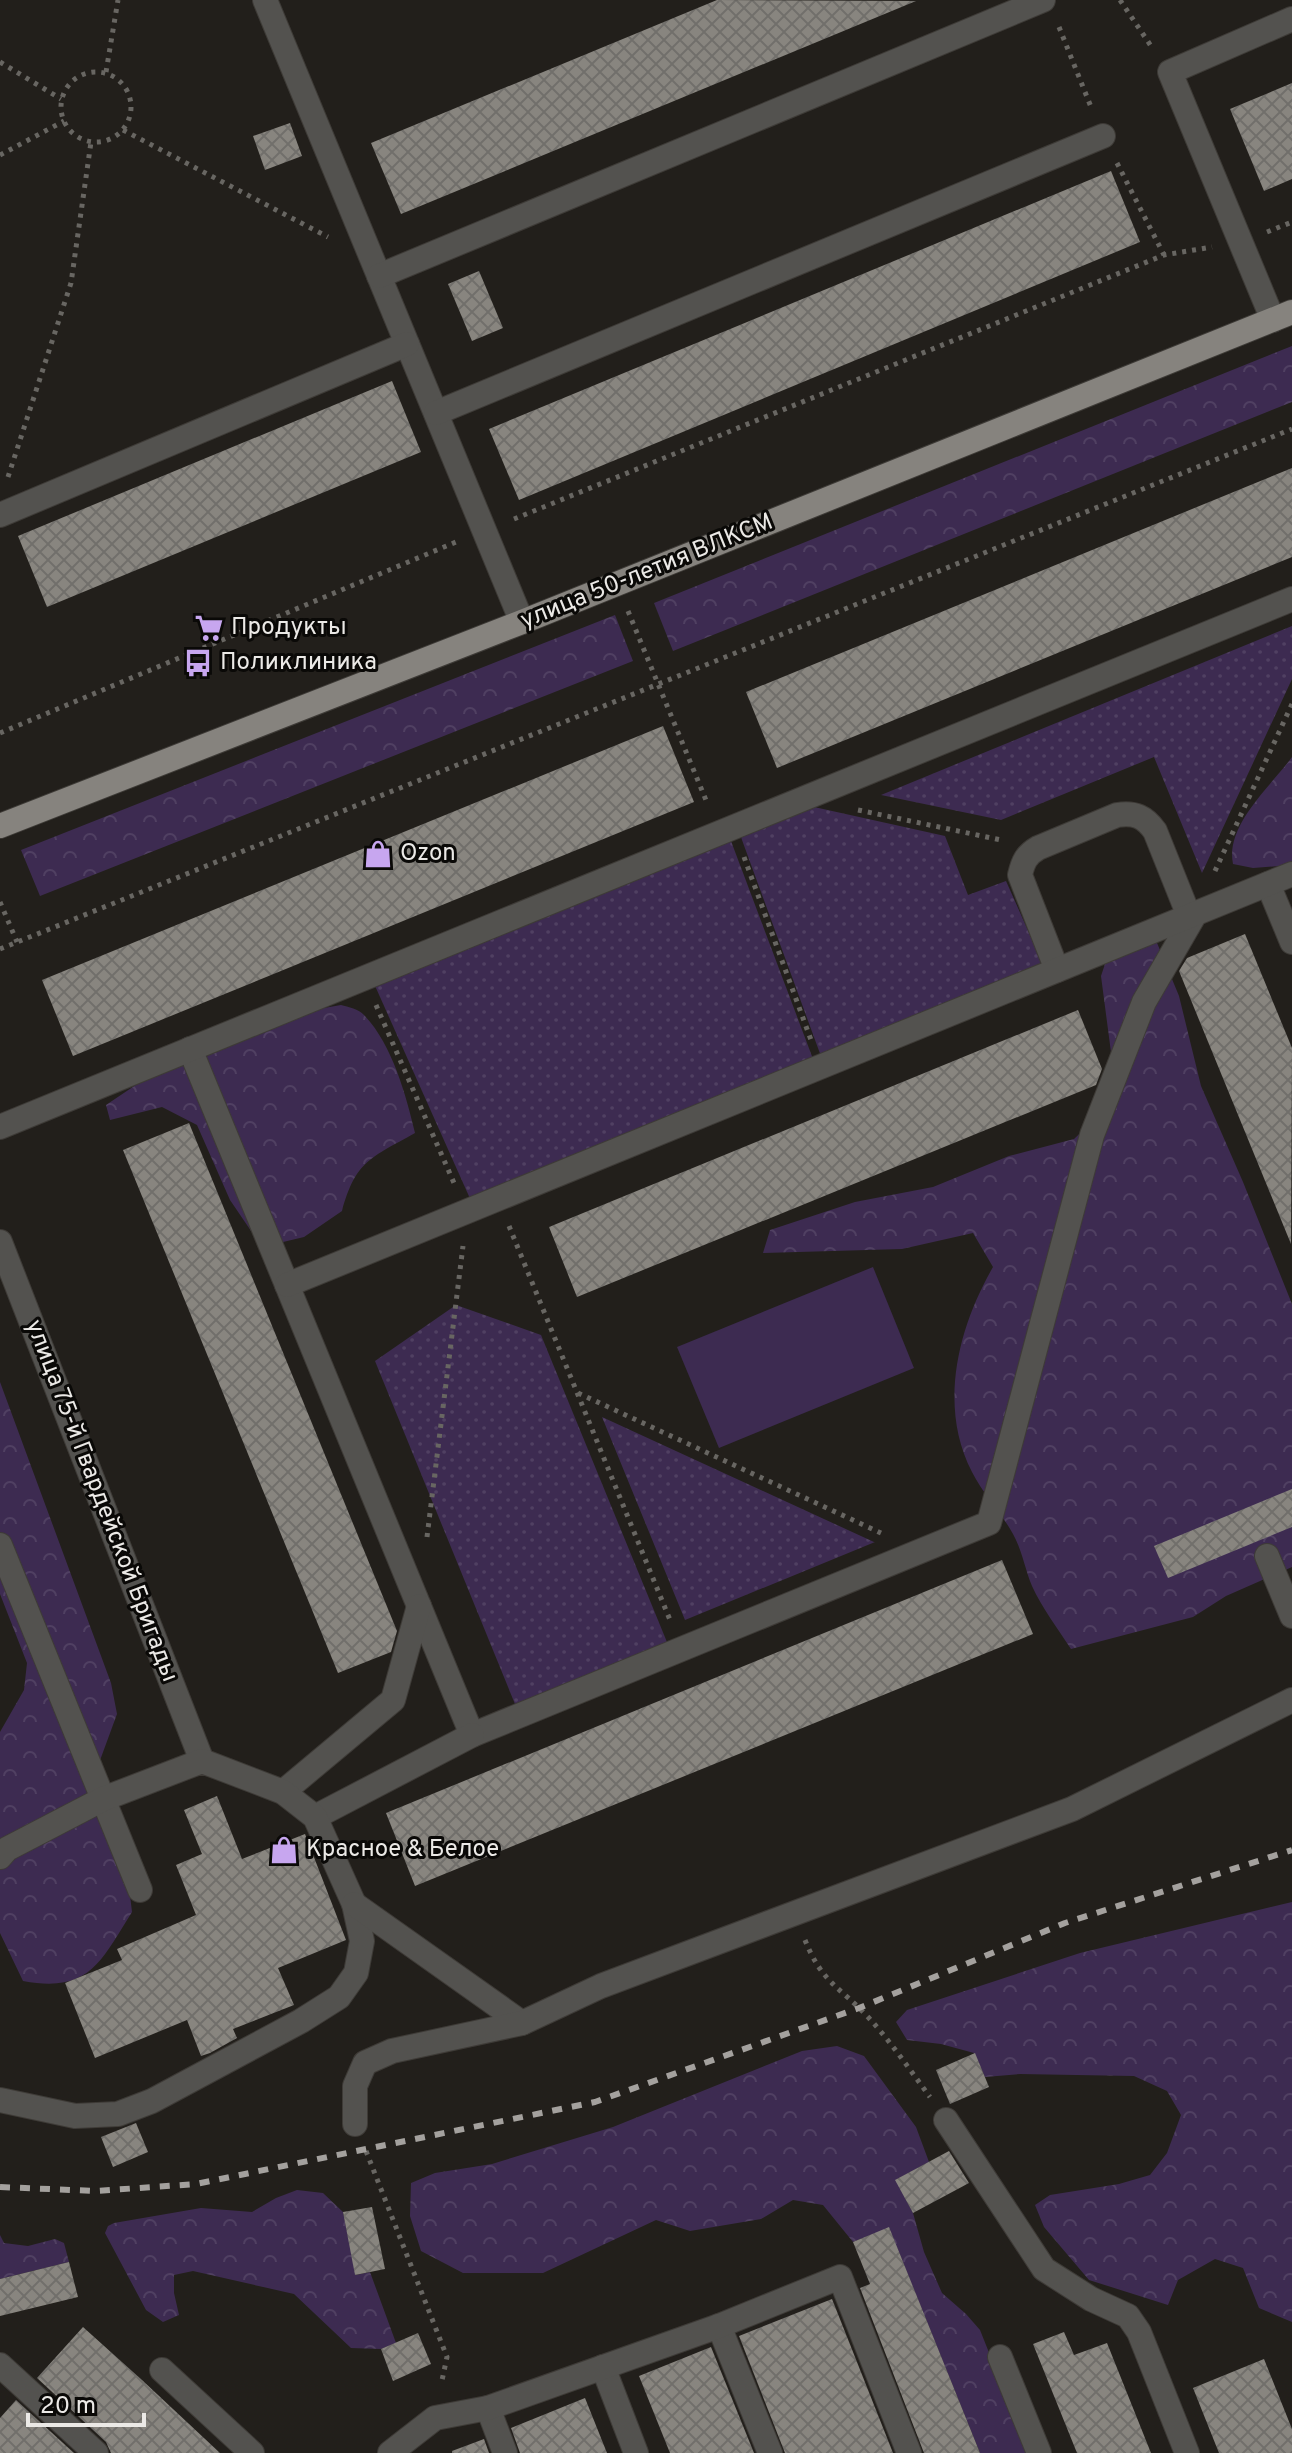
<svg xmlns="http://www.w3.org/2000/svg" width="1292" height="2453" viewBox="0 0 1292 2453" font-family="Overpass,sans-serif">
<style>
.grass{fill:url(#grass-dots)}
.forest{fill:url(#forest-crowns)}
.pitch{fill:#3d2b51}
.building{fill:url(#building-cross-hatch)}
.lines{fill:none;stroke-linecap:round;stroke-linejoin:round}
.minor-casing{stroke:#3e3b37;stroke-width:26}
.major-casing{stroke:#3e3b37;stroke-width:26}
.path{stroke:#686662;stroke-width:5;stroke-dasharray:4 6;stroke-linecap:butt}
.minor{stroke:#53524f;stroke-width:24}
.major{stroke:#86837e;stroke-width:24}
.rail{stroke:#a4a19e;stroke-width:6;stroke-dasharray:10 10;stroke-linecap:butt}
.labels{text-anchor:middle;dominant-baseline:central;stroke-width:6;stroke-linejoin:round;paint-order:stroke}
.street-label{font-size:24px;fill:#ebe9e6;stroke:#0a0907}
.poi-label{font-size:24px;fill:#ebe9e6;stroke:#0a0907;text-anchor:start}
</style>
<defs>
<pattern id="grass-dots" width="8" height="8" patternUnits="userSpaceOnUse" patternTransform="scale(2)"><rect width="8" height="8" fill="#3d2b51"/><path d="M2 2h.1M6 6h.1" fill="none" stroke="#504062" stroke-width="1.8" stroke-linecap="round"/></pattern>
<pattern id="forest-crowns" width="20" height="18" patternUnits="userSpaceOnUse" patternTransform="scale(2)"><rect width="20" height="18" fill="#3d2b51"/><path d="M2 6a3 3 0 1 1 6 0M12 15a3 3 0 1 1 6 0" fill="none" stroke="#504062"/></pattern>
<pattern id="building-cross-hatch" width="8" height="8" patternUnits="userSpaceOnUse" patternTransform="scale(2)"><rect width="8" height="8" fill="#88857f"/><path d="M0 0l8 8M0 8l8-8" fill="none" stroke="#716f6b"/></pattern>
</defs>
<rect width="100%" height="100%" fill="#221f1b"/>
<g class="grass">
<polygon points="1292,626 1292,679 1202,873 1154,757 1001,820 881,795"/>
<polygon points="805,805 945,836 968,895 1006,881 1045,969 822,1059 738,829"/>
<polygon points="728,833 813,1059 472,1203 372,979"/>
<polygon points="456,1305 541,1335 669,1647 517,1709 375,1361"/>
<polygon points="602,1417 874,1542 875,1542 685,1620"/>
</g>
<g class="forest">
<polygon points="1292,346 1292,402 673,651 654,603"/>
<polygon points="615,615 633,661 40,896 21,850"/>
<path d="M1292 757V865L1253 868 1233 864C1225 825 1271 786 1292 757Z"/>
<path d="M1155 938 1179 996 1201 1086 1243 1182 1292 1304V1567L1226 1596 1193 1617 1071 1649C1058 1629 1042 1608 1032 1586 1025 1569 1022 1550 1013 1534 1001 1512 983 1494 972 1472 938 1406 958 1328 993 1267L973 1233 902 1249 763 1253 770 1230 855 1202 933 1187 1009 1156 1074 1139 1117 1098 1101 976 1107 958Z"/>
<path d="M341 1005C348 1007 359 1009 364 1015 392 1044 406 1095 415 1133 371 1158 356 1160 342 1211L304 1237 262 1247 230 1200 197 1125 162 1107 110 1120 106 1105 170 1062 290 1014Z"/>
<path d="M0 1382 111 1683 117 1714 88 1793 129 1887 132 1912C100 1963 89 1993 23 1981L0 1933V1732L24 1690 27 1663 0 1594Z"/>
<polygon points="1292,1902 1292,2322 1259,2308 1243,2268 1215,2259 1178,2280 1168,2305 1089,2280 1044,2227 1035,2205 1050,2195 1119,2184 1150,2175 1167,2153 1181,2115 1167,2091 1134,2076 1020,2074 985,2077 974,2053 941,2044 907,2040 896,2022 907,2010 1080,1953"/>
<polygon points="837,2046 864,2056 916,2127 929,2162 896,2180 913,2213 924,2252 942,2293 966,2314 980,2330 1029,2453 980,2453 889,2228 853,2242 823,2205 793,2200 761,2219 690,2231 656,2220 543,2273 463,2273 421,2251 410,2216 411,2183 435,2173 492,2164 613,2127 802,2051"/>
<polygon points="297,2190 323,2193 343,2212 356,2275 370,2272 396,2343 381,2349 351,2348 294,2294 193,2271 174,2275 174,2293 179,2315 163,2322 146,2310 105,2233 108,2226 114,2223 201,2208 252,2212 276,2198"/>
<polygon points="0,2235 4,2243 28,2246 55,2239 64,2243 69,2262 0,2279"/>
</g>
<polygon class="pitch" points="873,1267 914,1368 719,1448 677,1347"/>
<g class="building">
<polygon points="717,0 916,1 401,214 371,143"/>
<polygon points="1292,83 1292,179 1264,191 1230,109"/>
<polygon points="290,123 302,156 265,170 253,136"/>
<polygon points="1111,171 1140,242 519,500 489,429"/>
<polygon points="479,271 503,328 472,341 448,284"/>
<polygon points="392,381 421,452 47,607 18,536"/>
<polygon points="1292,468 1292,557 777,768 746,692"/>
<polygon points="663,726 694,802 73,1056 42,980"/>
<polygon points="1245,934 1292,1048 1291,1244 1179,971 1187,958"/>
<polygon points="1078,1010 1102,1069 1096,1085 577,1297 549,1227"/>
<polygon points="189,1123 397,1631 391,1652 338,1673 123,1150"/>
<polygon points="1292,1489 1292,1527 1168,1578 1154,1546"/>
<polygon points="1002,1560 1033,1634 415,1886 386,1813"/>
<polygon points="217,1796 242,1859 305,1834 346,1940 278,1968 294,2005 233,2029 237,2038 210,2053 201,2056 187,2020 95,2058 65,1983 122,1960 117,1949 196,1915 176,1865 202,1854 184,1810"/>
<polygon points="975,2053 989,2087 950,2104 936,2070"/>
<polygon points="136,2123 148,2152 113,2167 101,2137"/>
<polygon points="949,2151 969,2183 913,2213 895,2180"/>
<polygon points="372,2207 385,2269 355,2275 343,2212"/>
<polygon points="889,2227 980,2453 924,2453 860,2288 870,2284 853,2242"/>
<polygon points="69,2262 78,2297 0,2316 0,2279"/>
<polygon points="832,2299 893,2453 785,2453 739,2336"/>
<polygon points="83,2327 142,2380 220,2453 111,2453 106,2442 37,2378"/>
<polygon points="1064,2332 1074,2355 1107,2343 1151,2453 1077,2453 1033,2344"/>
<polygon points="418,2333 431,2364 393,2381 381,2349"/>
<polygon points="711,2347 754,2453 670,2453 639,2376"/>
<polygon points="1264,2359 1292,2429 1292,2453 1219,2453 1193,2388"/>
<polygon points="585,2398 607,2453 520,2453 511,2428"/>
<polygon points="16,2400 74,2453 0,2453 0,2418"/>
<polygon points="484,2439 489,2453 452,2453 452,2451"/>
</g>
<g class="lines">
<defs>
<g id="minor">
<polyline points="265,0 522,622"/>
<polyline points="379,276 1043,0"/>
<polyline points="1273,320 1170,72 1292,19"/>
<polyline points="436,413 1103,136"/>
<polyline points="0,515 407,344"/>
<polyline points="1268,884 1292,942"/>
<path d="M1057 970 1020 875C1023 862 1026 855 1038 848L1117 815C1135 812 1145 817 1155 831L1189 916"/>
<polyline points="190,1049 472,1735 989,1523 1092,1135 1144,1002 1195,914"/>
<polyline points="0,1127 1292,599"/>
<polyline points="0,1242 202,1761"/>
<polyline points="287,1285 1292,874"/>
<polyline points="0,1545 140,1890"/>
<polyline points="1267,1556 1292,1616"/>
<polyline points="283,1792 393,1700 419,1606"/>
<polyline points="315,1817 472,1735"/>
<polyline points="0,1857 7,1849 103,1799 202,1761 283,1792 315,1817 354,1904 362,1941 356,1973 339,1997 301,2021 152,2101 118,2114 75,2116 0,2100"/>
<polyline points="354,1904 522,2023"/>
<polyline points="946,2120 1044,2269 1091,2299 1128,2316 1139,2332 1187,2453"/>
<polyline points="355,2124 355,2086 365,2063 392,2051 522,2023 601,1986 1072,1809 1292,1700"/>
<polyline points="719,2326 770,2453"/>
<polyline points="1000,2357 1039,2453"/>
<polyline points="0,2365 96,2453"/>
<polyline points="603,2367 636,2453"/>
<polyline points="162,2370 252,2453"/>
<polyline points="488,2408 505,2453"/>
<polyline points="390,2453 435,2418 488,2408 719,2326 840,2277 909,2453"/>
</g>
<polyline id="major" points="0,826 522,622 1292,312"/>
</defs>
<use href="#minor" class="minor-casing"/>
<use href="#major" class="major-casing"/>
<g class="path">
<polyline points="1120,0 1153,49"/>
<polyline points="1059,27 1091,107"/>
<polyline points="0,62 61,99"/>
<circle cx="96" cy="107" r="35"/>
<polyline points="106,72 118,0"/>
<polyline points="123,130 328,237"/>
<polyline points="0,155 64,121"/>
<polyline points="1117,163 1164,255"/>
<polyline points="1267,232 1292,222"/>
<polyline points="8,477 71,283 91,142"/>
<polyline points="514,519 1164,255 1212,247"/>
<polyline points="628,611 708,805"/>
<polyline points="0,733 456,542"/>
<polyline points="858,810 1001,840"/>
<polyline points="744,857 811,1040"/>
<polyline points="1215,871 1292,704"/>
<polyline points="0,902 17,942"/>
<polyline points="0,949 1292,429"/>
<polyline points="376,1005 454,1183"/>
<polyline points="509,1226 670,1620"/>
<polyline points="578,1393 881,1533"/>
<polyline points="427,1537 463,1246"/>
<path d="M805 1940C822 1983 840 1987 868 2017 891 2042 910 2070 930 2097"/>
<polyline points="366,2151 447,2357 441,2385"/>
</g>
<use href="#minor" class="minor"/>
<use href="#major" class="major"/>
<polyline class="rail" points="0,2187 96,2191 196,2184 595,2102 859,2008 1065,1923 1292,1850"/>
</g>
<defs>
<symbol id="supermarket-bare" viewBox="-9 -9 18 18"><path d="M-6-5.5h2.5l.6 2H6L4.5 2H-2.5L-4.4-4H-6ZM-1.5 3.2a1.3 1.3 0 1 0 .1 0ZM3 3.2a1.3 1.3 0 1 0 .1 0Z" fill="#c7a6ef" stroke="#0a0907" stroke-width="2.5" paint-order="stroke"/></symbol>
<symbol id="bus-bare" viewBox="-9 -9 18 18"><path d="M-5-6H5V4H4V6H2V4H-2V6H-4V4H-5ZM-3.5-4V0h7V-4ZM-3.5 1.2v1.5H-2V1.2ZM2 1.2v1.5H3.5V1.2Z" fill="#c7a6ef" stroke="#0a0907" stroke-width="2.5" paint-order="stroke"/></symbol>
<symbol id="shop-bare" viewBox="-9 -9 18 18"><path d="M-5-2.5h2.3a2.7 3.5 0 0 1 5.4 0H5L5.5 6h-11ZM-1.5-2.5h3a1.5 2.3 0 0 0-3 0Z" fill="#c7a6ef" stroke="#0a0907" stroke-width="2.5" paint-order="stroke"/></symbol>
</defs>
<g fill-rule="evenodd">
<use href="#supermarket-bare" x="189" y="608" width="40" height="40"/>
<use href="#bus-bare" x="178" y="643" width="40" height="40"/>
<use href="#shop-bare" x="358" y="834" width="40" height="40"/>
<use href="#shop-bare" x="264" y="1830" width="40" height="40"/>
</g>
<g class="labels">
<g class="street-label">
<text transform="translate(647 572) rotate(-22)">улица 50-летия ВЛКСМ</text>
<text transform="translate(101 1501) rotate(69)">улица 75-й Гвардейской Бригады</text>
</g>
<g class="poi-label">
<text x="231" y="628">Продукты</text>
<text x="220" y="663">Поликлиника</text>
<text x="400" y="854">Ozon</text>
<text x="306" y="1850">Красное &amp; Белое</text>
</g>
</g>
<path d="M28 2413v12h116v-12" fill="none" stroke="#ebe9e6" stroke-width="4"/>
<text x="40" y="2413" font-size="24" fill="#ebe9e6" stroke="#0a0907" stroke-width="6" paint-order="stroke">20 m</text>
</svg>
